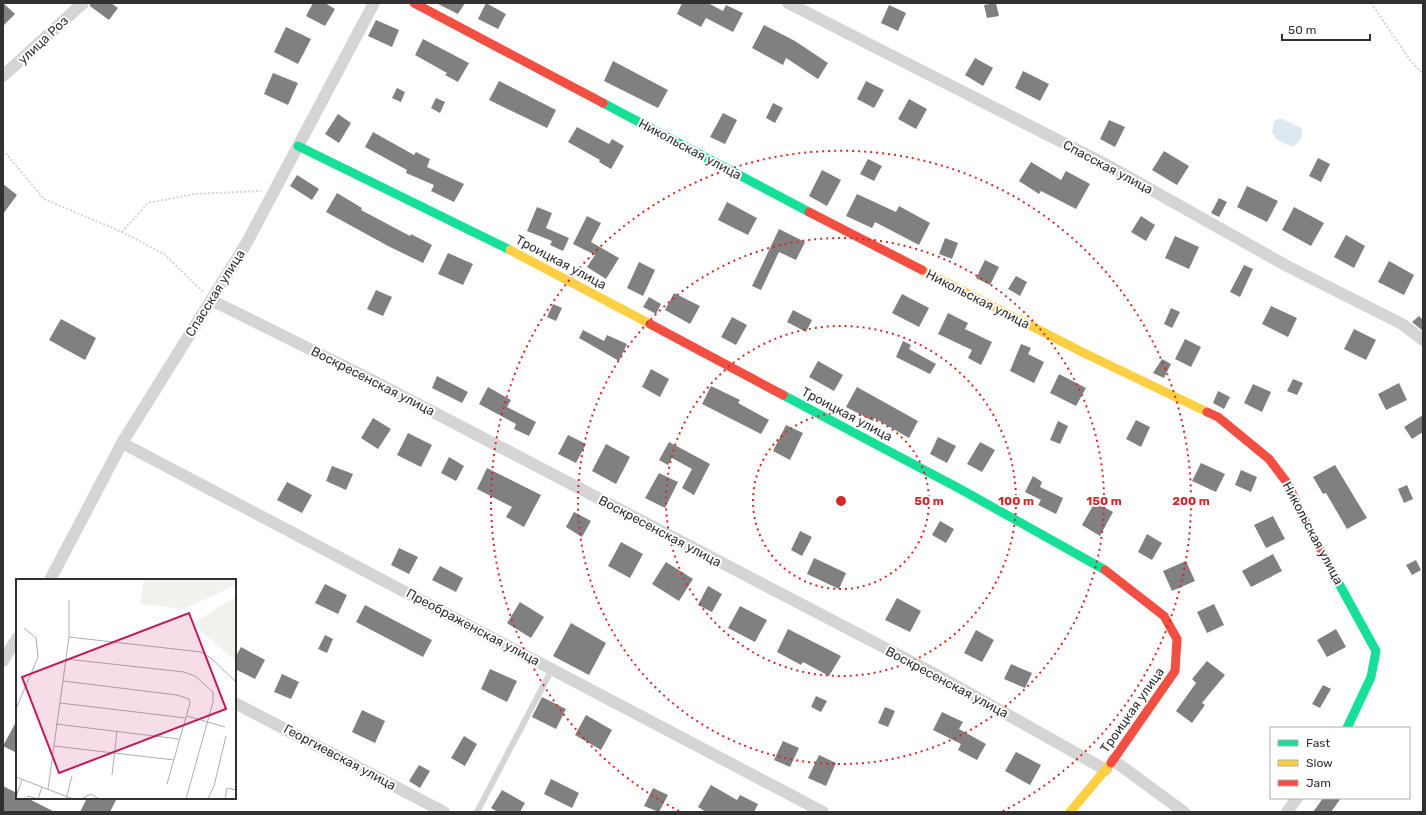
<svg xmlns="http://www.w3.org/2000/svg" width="1426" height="815" viewBox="0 0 1426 815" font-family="Rubik,sans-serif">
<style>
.water{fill:#dde8f0}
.building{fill:#808080}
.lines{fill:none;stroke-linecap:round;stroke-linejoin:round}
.path{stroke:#d4d4d4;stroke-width:2;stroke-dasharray:2 2;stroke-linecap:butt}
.lane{stroke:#d5d5d5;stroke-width:6}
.street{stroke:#d5d5d5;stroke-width:12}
.fast{stroke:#16e098;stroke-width:9}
.slow{stroke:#ffcf43;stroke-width:9}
.jam{stroke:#f24e42;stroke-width:9}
.ring{fill:none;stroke:#d62828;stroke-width:2;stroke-dasharray:2 4}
.labels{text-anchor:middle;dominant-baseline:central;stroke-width:4;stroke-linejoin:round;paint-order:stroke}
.street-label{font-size:13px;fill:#313131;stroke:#fff}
.inset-road{fill:none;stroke:#adadad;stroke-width:1}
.view{fill:#c2185b;fill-opacity:0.15;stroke:#c2185b;stroke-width:2}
.inset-edge{fill:none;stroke:#313131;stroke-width:2}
.centre{fill:#d62828;stroke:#fff;stroke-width:2}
.ring-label{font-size:12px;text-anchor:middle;font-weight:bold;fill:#d62828;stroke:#fff;stroke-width:4;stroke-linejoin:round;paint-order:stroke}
</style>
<rect width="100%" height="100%" fill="#fff"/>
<path class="water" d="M1280 118 1302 128C1302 137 1300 143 1292 147L1276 139 1272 132 1274 121Z"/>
<g class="building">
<polygon points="3,3 15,14 3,26"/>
<polygon points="90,3 111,3 118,8 109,20 90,6"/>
<polygon points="313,3 325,3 335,9 325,26 306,16"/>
<polygon points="436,3 465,3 458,14"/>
<polygon points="486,3 506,14 498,29 478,19"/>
<polygon points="682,3 708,3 723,11 726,5 743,13 733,32 706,18 701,27 677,14"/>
<polygon points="996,3 999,16 987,18 984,5"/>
<polygon points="889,5 906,13 898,31 881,23"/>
<polygon points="376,20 399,30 392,47 368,36"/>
<polygon points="764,25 795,41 828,63 818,79 786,58 783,65 752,48"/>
<polygon points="286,27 311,39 298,64 274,52"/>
<polygon points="423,39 469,63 458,82 445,75 447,73 415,55"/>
<polygon points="975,58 993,68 983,86 965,75"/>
<polygon points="613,61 668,90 658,108 604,81"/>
<polygon points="1023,71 1049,84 1040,101 1015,88"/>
<polygon points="273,73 298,83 288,105 264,94"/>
<polygon points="499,81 556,110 547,128 489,100"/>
<polygon points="866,81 884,90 874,108 857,99"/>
<polygon points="397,88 405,92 401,102 392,98"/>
<polygon points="436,98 445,102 440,113 431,108"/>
<polygon points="909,99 927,109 916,129 898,119"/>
<polygon points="773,103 783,108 775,123 766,118"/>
<polygon points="723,113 737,120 725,144 710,137"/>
<polygon points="338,114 351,123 339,143 325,134"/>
<polygon points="1109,120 1125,127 1115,147 1100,139"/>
<polygon points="577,127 609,144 612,139 624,146 611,169 599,162 600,160 568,142"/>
<polygon points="373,132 414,155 416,152 430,159 427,167 464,184 454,202 431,191 434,185 406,173 407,170 365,147"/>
<polygon points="1164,151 1189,166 1177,185 1152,170"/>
<polygon points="1318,158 1330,164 1321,182 1309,176"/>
<polygon points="868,159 882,166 874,181 860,174"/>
<polygon points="1031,162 1061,180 1066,171 1090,184 1076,209 1041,191 1039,194 1019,181"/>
<polygon points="822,170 841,180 827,206 809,196"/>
<polygon points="297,175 319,189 312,200 290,186"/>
<polygon points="3,184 17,195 3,214"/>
<polygon points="1247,186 1278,201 1267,222 1237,207"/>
<polygon points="337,193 362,208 361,210 410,236 411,234 432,245 423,263 388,246 326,212"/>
<polygon points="857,194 896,212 899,206 930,223 919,245 875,222 872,228 846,216"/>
<polygon points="1219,198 1227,202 1219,217 1211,213"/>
<polygon points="727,202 757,218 748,235 718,220"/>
<polygon points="537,207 552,213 546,228 569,238 563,251 550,245 552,241 527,231"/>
<polygon points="1294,207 1324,223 1311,246 1282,230"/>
<polygon points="587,216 601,223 591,242 619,258 606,279 587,267 595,255 573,244"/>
<polygon points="1141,216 1155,225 1146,241 1131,232"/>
<polygon points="779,229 805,242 796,260 779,252 761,290 752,286"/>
<polygon points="1346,235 1365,246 1354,268 1334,257"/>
<polygon points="1175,236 1199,247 1189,269 1165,258"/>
<polygon points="945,238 958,243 952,259 939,254"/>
<polygon points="448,253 473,264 463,285 438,274"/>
<polygon points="985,260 999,267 990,285 976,278"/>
<polygon points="1389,261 1414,275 1404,295 1378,282"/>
<polygon points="639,262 655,270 643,296 627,288"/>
<polygon points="1244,265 1253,269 1240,297 1230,292"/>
<polygon points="1016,276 1027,282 1020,296 1008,289"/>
<polygon points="376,290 392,297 383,316 367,309"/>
<polygon points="674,293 700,306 690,324 665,310"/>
<polygon points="902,294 929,308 919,327 892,313"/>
<polygon points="649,297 661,304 656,314 643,307"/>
<polygon points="553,304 562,308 556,321 547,317"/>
<polygon points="1271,306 1297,318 1288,337 1262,324"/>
<polygon points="1171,308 1180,312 1172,328 1164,324"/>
<polygon points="793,310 812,320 806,332 787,322"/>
<polygon points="948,313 968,323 965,329 992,342 981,365 968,358 972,350 938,334"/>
<polygon points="1419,316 1423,320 1423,331 1412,322"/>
<polygon points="732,317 747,325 736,345 721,337"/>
<polygon points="61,319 96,338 85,360 49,340"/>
<polygon points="1354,329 1376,340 1366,360 1344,349"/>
<polygon points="583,330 604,341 607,335 627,344 619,361 579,338"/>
<polygon points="1185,339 1201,347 1191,367 1175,359"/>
<polygon points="903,341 911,345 909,349 936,364 930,374 896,357"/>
<polygon points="1021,344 1031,348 1028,354 1044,362 1034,383 1010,371"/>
<polygon points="1162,359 1171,364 1164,378 1153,373"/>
<polygon points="818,361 843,375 834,391 809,377"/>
<polygon points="651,369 669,379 660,397 642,387"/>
<polygon points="1059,374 1086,388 1076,406 1050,393"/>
<polygon points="437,376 468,392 462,403 432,388"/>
<polygon points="1293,379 1303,383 1297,395 1287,391"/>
<polygon points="1399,383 1407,400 1386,410 1378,394"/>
<polygon points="1253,384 1271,392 1262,412 1244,403"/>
<polygon points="711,386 740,400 738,403 769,420 761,434 702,404"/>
<polygon points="488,387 511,400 507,407 536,422 529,436 514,429 516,424 479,404"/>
<polygon points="857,387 918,421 909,438 874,418 873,421 846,407"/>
<polygon points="1218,391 1230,397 1224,409 1213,403"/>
<polygon points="1423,415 1423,432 1412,439 1404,427"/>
<polygon points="373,418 391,429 378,449 361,438"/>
<polygon points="1136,420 1150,427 1141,447 1126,439"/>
<polygon points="1058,421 1068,426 1060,444 1050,440"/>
<polygon points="786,425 803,433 790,460 773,451"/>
<polygon points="408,433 432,445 421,467 397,455"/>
<polygon points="568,435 586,444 576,463 558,454"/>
<polygon points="938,437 956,446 947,463 930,454"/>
<polygon points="669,442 710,464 694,495 682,488 692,469 672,458 668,465 659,460"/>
<polygon points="980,442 995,450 982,472 967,464"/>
<polygon points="606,444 630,457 616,484 592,471"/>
<polygon points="449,457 464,466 456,481 441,473"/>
<polygon points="1201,463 1225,474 1216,492 1192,481"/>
<polygon points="1335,465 1367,518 1347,529 1326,493 1323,494 1313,477"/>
<polygon points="332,466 353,474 346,490 326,481"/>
<polygon points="487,468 541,495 524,527 506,517 512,507 477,489"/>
<polygon points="1241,470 1257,477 1251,492 1235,485"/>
<polygon points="659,473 678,482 665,508 645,498"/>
<polygon points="1033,476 1042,482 1040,487 1063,498 1056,514 1038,505 1041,500 1025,492"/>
<polygon points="287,482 312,495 302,513 277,500"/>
<polygon points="1407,485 1413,499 1404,503 1398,489"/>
<polygon points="1095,502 1113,512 1100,536 1082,525"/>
<polygon points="574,512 591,521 582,537 566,527"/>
<polygon points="1273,516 1285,539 1266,548 1254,525"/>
<polygon points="940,521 954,529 946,543 932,535"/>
<polygon points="800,531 812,537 802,556 791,550"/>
<polygon points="1147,534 1162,543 1152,560 1138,552"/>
<polygon points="621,542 643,554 630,578 608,566"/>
<polygon points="399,548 418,557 409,574 391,565"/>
<polygon points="1273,554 1282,571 1251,587 1242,571"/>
<polygon points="814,558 846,573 839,589 807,574"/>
<polygon points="1416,560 1421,570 1412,575 1406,565"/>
<polygon points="1186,561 1195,581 1172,591 1163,571"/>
<polygon points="666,562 693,579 679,601 652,584"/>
<polygon points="440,566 463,578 456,592 432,580"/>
<polygon points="325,584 347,595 338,614 315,603"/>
<polygon points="708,586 722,594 712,612 698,605"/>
<polygon points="897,598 921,611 910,632 885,620"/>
<polygon points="520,602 544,617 531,638 507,623"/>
<polygon points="1214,604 1224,625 1207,633 1197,612"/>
<polygon points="365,605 432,640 423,657 356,622"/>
<polygon points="740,606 767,620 755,642 728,628"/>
<polygon points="571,623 606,643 589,675 553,656"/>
<polygon points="788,629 841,656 829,676 803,662 801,665 777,652"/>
<polygon points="1336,629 1346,647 1327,657 1317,640"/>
<polygon points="976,630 994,640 982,662 964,653"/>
<polygon points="325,635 333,639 327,653 318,649"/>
<polygon points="241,647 265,660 255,679 235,669 235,658"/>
<polygon points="1207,661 1225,675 1202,703 1205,705 1192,723 1176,711 1196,683 1192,679"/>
<polygon points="1011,664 1032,673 1025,688 1004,679"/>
<polygon points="490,669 517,681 507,702 481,689"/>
<polygon points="282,674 299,682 291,699 274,692"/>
<polygon points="1323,685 1331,689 1320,708 1312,704"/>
<polygon points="816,696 827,701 821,712 811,707"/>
<polygon points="542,697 566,709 556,729 532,717"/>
<polygon points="885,707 895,711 888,727 878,723"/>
<polygon points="362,710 385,721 375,743 352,732"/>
<polygon points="942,712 963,722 959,729 986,744 977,760 958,750 961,744 933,730"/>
<polygon points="586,715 612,730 601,750 575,735"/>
<polygon points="17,720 17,753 3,746"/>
<polygon points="464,736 477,744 465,766 451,758"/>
<polygon points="783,741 799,748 790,767 774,760"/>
<polygon points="1016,752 1041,765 1030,785 1005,771"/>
<polygon points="819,755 836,763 826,786 808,778"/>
<polygon points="419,765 430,771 420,788 409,781"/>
<polygon points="551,779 579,793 572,808 544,794"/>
<polygon points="711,785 737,800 740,795 758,804 754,812 706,812 698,807"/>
<polygon points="3,786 17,793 17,798 27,798 55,812 3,812"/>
<polygon points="653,788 668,795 659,812 644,806"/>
<polygon points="502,790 525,803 520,812 498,812 491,808"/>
<polygon points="87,798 117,798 110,812 80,812"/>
<polygon points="1323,798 1341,798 1331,812 1313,812"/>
</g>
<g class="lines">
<g class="path">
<polyline points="1371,3 1410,60 1423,74"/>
<polyline points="3,150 44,199 122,232 164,254 203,292"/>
<polyline points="122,232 148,203 194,194 261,191"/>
</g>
<polyline class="lane" points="477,812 552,669"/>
<g class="street">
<polyline points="788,3 1109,166 1287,266 1402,324 1423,340"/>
<polyline points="3,76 83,3"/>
<polyline points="211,300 368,378 935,674 1106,770"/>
<polyline points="122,443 823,812"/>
<polyline points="50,580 122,443 246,244 374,3"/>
<polyline points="3,661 17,638"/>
<polyline points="235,703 444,812"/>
<polyline points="1113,760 1184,812"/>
<polyline points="1287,812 1297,798"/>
</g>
<g class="fast">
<polyline points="603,103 809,212"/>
<polyline points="298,146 510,250"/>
<polyline points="783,395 962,490 1105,570"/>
<polyline points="1326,560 1376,651 1371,677 1347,728"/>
</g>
<g class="slow">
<polyline points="510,250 650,324"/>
<polyline points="922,270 1084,353 1207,412"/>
<polyline points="1070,812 1111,763"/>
</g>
<g class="jam">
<polyline points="414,3 603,103"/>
<polyline points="809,212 922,270"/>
<polyline points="650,324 783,395"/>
<polyline points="1207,412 1218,417 1269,459 1288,484 1302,515 1326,560"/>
<polyline points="1105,570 1164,616 1177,639 1175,671 1111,763"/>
</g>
</g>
<g class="ring">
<circle cx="841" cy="501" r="88"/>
<circle cx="841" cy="501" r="175"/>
<circle cx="841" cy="501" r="263"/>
<path d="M679 811A350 350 0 1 1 1003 811"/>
</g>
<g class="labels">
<g class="street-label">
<text transform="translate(43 40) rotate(-43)">улица Роз</text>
<text transform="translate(690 149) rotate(28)">Никольская улица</text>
<text transform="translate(1108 167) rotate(28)">Спасская улица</text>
<text transform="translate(561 262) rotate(28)">Троицкая улица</text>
<text transform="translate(215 293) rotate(-58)">Спасская улица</text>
<text transform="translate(978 299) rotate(27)">Никольская улица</text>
<text transform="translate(373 381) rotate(27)">Воскресенская улица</text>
<text transform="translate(847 414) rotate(28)">Троицкая улица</text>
<text transform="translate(660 531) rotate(28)">Воскресенская улица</text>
<text transform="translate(1313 533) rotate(62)">Никольская улица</text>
<text transform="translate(473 627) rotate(28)">Преображенская улица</text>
<text transform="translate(947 682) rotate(28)">Воскресенская улица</text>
<text transform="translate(1132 710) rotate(-55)">Троицкая улица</text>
<text transform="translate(340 757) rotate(28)">Георгиевская улица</text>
</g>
</g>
<g transform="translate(16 579)">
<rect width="220" height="220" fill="#fff"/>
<path d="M128 0H220V6L168 30 124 25ZM220 18V82L176 45Z" fill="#f0f3ed"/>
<path class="inset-road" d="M53 21V58M50 80 168 93 179 97 197 113V123L170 220M47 102 161 116 173 120 174 124 151 205M44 124 170 139M0 130 22 78 20 59 8 49M171 137 209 148M40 145 163 160M38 167 158 181M96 196 101 152M0 198 57 220M32 210 53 58 185 73 196 80 219 102M0 218 6 201M10 220 12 217 21 220M22 220 26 208M50 220 56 197M65 220 75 215 83 220M192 220 198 207 210 157M209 220 211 209 220 211"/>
<path class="view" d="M173 34 210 130 43 194 6 98Z"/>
<rect width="220" height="220" class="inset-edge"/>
</g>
<circle cx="841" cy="501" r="6" class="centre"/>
<g class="ring-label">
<text x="929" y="505">50 m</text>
<text x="1016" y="505">100 m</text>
<text x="1104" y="505">150 m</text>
<text x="1191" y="505">200 m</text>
</g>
<rect width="1426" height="815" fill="none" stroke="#313131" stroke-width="8"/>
<rect x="1270" y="727" width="140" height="72" fill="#ffffff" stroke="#adadad"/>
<rect x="1278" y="740" width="20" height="6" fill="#16e098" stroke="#adadad"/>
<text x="1306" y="747" font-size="12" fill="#313131">Fast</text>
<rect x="1278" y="760" width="20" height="6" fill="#ffcf43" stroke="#adadad"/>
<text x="1306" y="767" font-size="12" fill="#313131">Slow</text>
<rect x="1278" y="780" width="20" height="6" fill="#f24e42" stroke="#adadad"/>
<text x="1306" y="787" font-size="12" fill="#313131">Jam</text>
<path d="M1282 34v6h88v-6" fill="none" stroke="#313131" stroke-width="2"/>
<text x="1288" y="34" font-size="12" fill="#313131" stroke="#ffffff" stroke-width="3" paint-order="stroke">50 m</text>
</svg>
